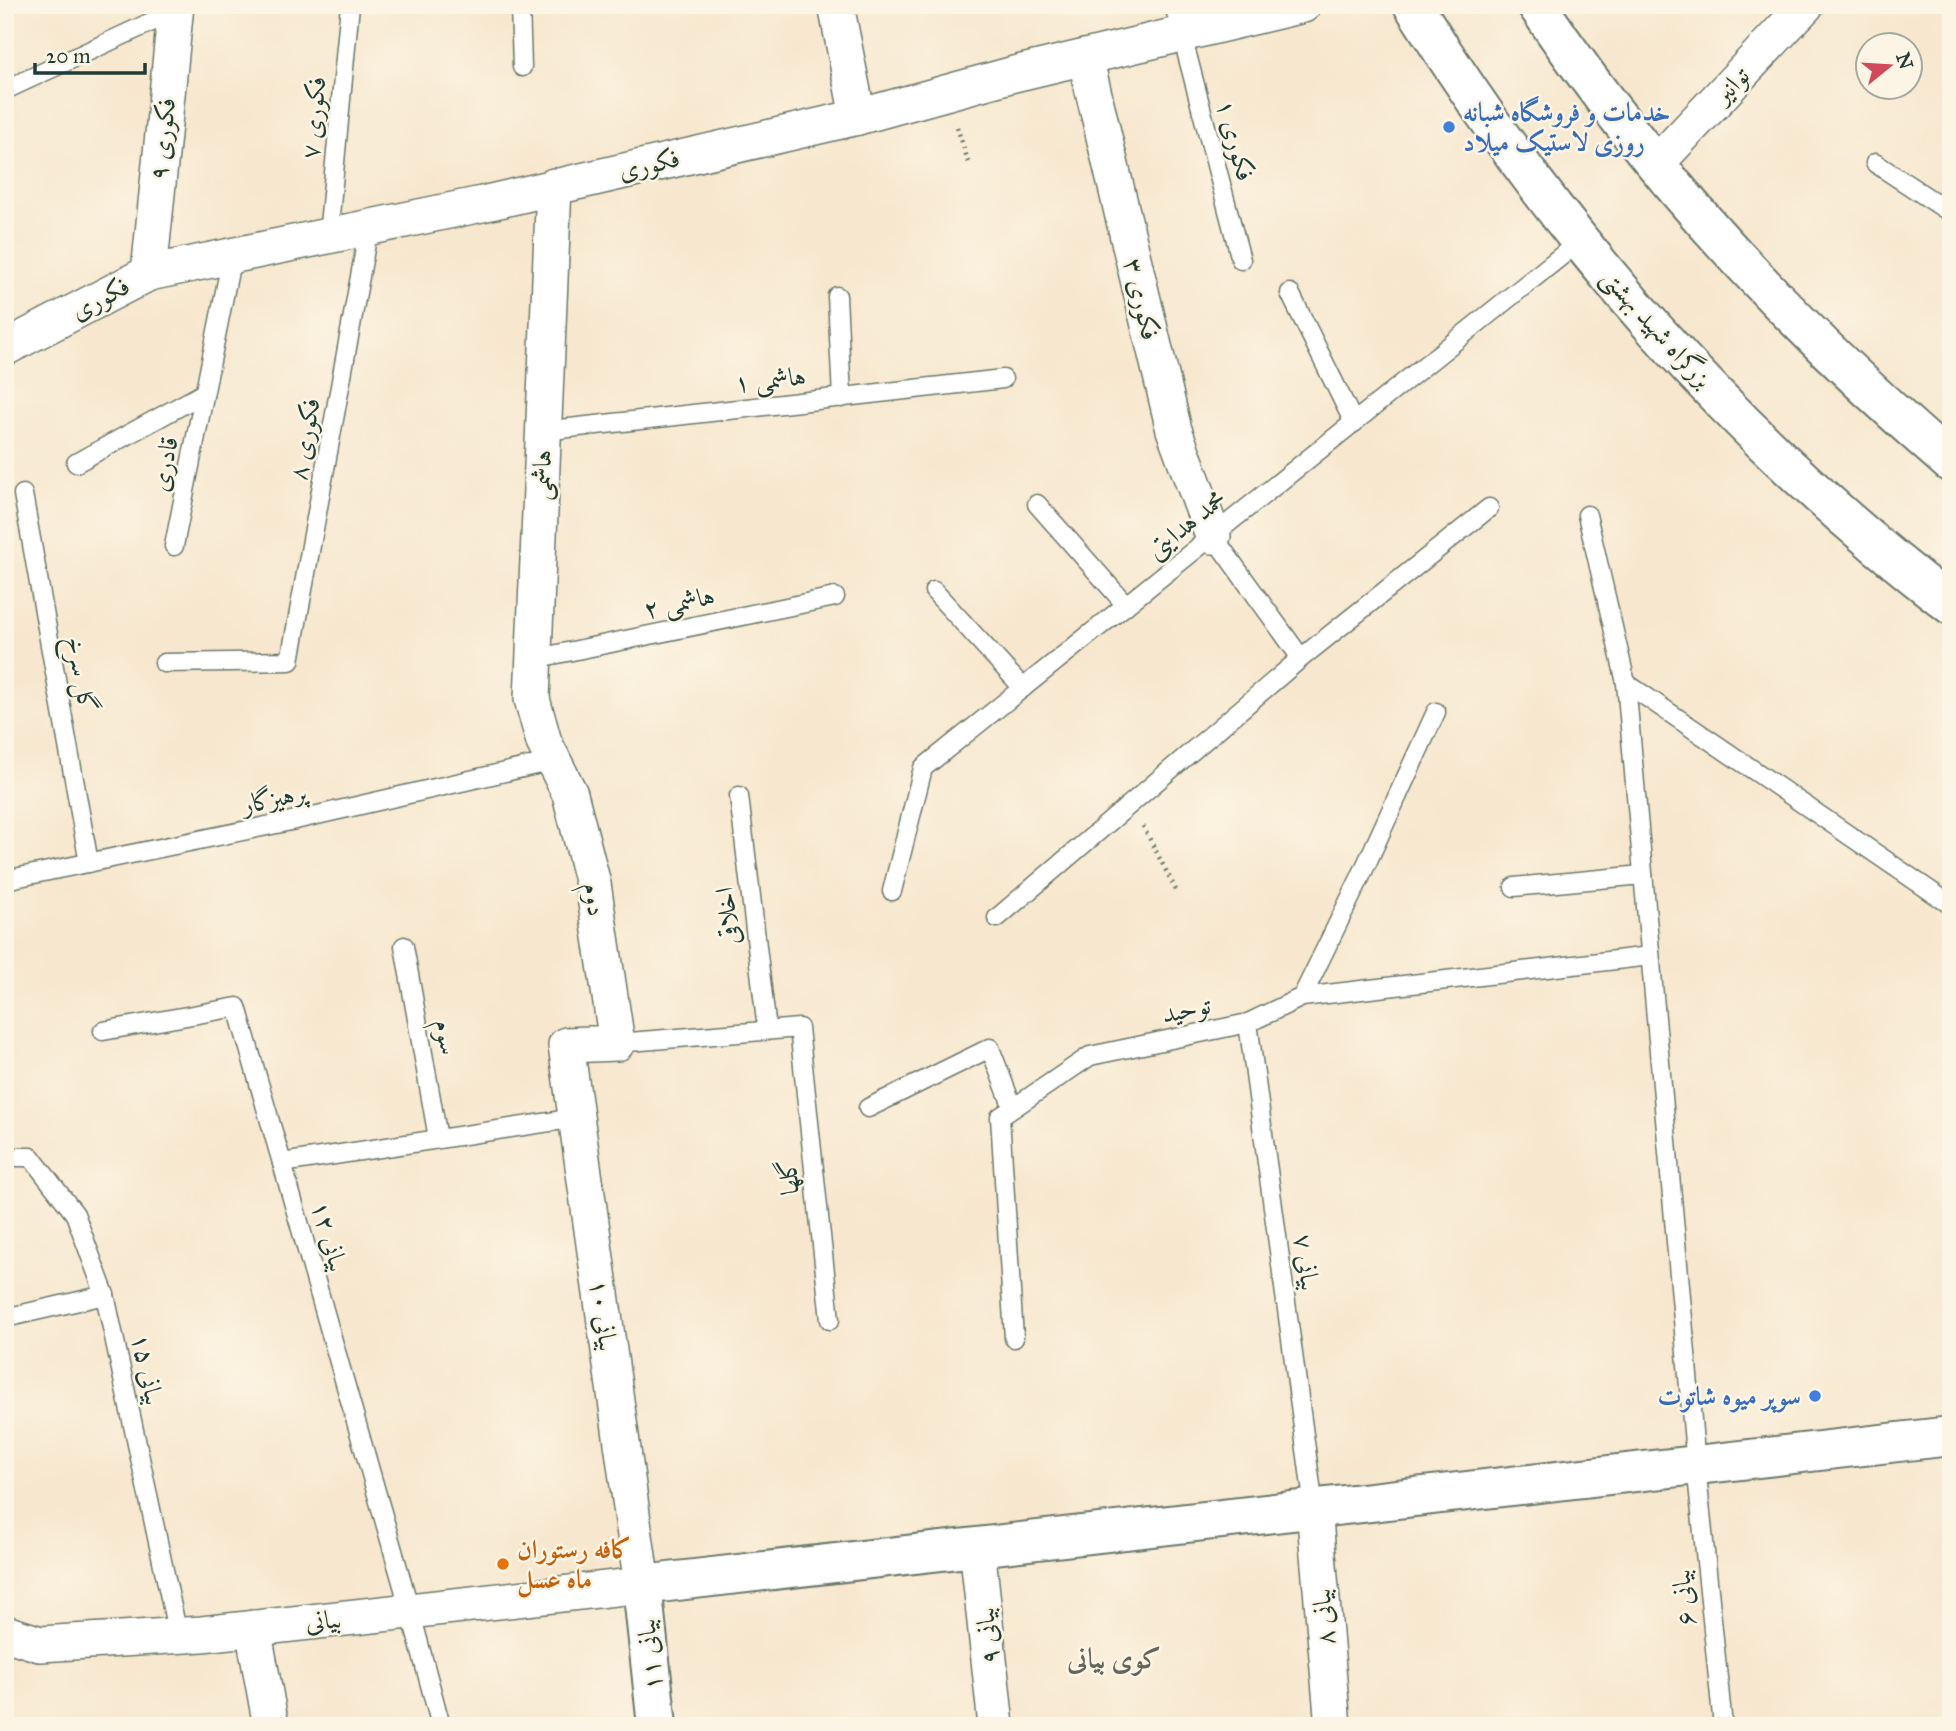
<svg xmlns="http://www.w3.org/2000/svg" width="1956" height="1731" viewBox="0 0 1956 1731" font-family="'IM FELL Great Primer',Amiri,serif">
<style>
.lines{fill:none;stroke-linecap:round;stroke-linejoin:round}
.lane-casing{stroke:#6b786a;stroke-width:21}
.street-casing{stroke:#6b786a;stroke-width:38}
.secondary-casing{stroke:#6b786a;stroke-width:42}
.highway-casing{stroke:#6b786a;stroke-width:42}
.path{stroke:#6b786a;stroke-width:4.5;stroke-dasharray:2 5;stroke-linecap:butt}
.lane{stroke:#fff;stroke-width:18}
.street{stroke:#fff;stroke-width:35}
.secondary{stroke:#fff;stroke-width:38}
.highway{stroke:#fff;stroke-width:38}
.shop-dot{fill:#3f7fe0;stroke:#fcf5e5;stroke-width:2.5}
.food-dot{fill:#e8710a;stroke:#fcf5e5;stroke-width:2.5}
.labels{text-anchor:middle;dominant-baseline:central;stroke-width:5;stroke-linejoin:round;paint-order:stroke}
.street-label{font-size:26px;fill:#1f3d34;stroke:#fcf5e5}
.shop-label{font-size:26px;font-weight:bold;fill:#366cbe;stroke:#fcf5e5;text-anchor:start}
.food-label{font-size:26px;font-weight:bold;fill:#c56008;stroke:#fcf5e5;text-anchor:start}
.neighbourhood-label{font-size:28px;font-weight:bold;fill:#66655d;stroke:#fcf5e5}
</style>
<rect width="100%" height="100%" fill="#fcf5e5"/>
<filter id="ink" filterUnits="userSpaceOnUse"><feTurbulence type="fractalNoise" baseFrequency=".0143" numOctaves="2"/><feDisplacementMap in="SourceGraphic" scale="14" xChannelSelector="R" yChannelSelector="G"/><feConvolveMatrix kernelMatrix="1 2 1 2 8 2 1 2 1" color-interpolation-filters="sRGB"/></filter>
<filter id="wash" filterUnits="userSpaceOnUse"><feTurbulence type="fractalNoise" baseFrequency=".00686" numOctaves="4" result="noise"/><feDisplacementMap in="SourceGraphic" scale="28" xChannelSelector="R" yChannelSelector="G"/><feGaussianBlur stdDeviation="1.57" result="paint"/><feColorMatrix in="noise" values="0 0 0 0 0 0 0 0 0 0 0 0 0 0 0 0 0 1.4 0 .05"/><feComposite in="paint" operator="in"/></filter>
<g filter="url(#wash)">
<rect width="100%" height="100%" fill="#f7e7ce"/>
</g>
<g filter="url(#ink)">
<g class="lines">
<defs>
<g id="lane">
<polyline points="520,5 522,67"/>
<polyline points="1174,5 1241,260"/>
<polyline points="5,90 175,11"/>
<polyline points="1875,163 1951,213"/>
<polyline points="328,236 350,5"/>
<polyline points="1290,293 1354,423"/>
<polyline points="837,296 842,398"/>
<polyline points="543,431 1003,379"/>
<polyline points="76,463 204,393"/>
<polyline points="23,494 89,863"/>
<polyline points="1037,504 1126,605"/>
<polyline points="1587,515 1626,683 1696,1465 1723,1726"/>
<polyline points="1213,536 1301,658"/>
<polyline points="174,546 232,256"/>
<polyline points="934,591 1023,688"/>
<polyline points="533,659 835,597"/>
<polyline points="164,663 290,661 369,227"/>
<polyline points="1626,683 1951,905"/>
<polyline points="739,796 767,1030"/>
<polyline points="5,880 291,821 553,761"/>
<polyline points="1514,887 1643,875"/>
<polyline points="892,891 923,768 1580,241"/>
<polyline points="997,918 1301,658 1489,508"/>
<polyline points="404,946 438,1138"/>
<polyline points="1302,997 1650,956"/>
<polyline points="1248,1023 1314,1508"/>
<polyline points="103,1031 237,1007 282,1163"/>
<polyline points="617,1043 799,1028 830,1320"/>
<polyline points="868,1108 990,1048 1013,1108"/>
<polyline points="5,1157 31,1157 75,1214 105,1295 178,1635"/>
<polyline points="5,1318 105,1295"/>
<polyline points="1014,1338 1000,1117 1090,1056 1248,1023 1302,997 1360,878 1436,712"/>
<polyline points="441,1726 410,1610 282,1163 576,1118"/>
</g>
<g id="street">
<polyline points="836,5 858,117"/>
<polyline points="1085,57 1174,430 1213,536"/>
<polyline points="1656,164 1806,5"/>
<polyline points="149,273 176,5"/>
<polyline points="5,348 149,273 482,204 858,117 1014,74 1303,5"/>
<polyline points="1314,1508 1333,1726"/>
<polyline points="977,1546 996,1726"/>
<polyline points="253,1628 271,1726"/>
<polyline points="5,1633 40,1644 202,1634 642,1585 566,1045 617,1043 593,884 570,794 544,742 532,699 554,186"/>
</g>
<polyline id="secondary" points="657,1726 642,1585 1951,1436"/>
<g id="highway">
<path d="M1413 5C1555 234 1737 441 1951 605"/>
<path d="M1537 5C1652 177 1794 328 1951 463"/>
</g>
</defs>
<use href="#lane" class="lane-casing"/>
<use href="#street" class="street-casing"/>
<use href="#secondary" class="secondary-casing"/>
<use href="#highway" class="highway-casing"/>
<g class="path">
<polyline points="957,127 969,164"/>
<polyline points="1143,826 1178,894"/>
</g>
<use href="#lane" class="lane"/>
<use href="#street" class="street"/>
<use href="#secondary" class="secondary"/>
<use href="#highway" class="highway"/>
</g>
</g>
<g class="shop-dot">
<circle cx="1449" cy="127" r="7"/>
<circle cx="1815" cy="1396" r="7"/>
</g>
<circle class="food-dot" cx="503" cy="1564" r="7"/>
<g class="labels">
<g class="street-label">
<text transform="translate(1731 85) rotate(-47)">توانیر</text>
<text transform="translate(313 118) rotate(-85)">فکوری ۷</text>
<text transform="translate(162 139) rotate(-84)">فکوری ۹</text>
<text transform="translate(1236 140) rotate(75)">فکوری ۱</text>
<text transform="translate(649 164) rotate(-13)">فکوری</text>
<text transform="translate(100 298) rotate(-28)">فکوری</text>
<text transform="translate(1142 299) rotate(77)">فکوری ۳</text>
<text transform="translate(1657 328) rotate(48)">بزرگراه شهید بهشتی</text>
<text transform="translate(770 379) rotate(-6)">هاشمی ۱</text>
<text transform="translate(304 439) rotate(-80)">فکوری ۸</text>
<text transform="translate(164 464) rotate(-79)">قادری</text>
<text transform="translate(541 475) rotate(-87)">هاشمی</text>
<text transform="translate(1186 524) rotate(-39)">محمد هدایتی</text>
<text transform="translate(679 602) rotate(-12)">هاشمی ۲</text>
<text transform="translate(82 674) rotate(80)">گل سرخ</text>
<text transform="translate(274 798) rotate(-12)">پرهیزگار</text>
<text transform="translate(595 899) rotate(80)">دوم</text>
<text transform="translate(727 916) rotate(-97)">اخلاقی</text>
<text transform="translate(1186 1009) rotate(-12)">توحید</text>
<text transform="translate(447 1037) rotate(80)">سوم</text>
<text transform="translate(788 1177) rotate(-96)">گلها</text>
<text transform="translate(330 1236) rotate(74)">بیانی ۱۲</text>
<text transform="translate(1307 1262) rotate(82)">بیانی ۷</text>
<text transform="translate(604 1315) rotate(82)">بیانی ۱۰</text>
<text transform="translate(148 1369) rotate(78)">بیانی ۱۵</text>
<text transform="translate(1683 1598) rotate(-96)">بیانی ۶</text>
<text transform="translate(1323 1617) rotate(-95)">بیانی ۸</text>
<text transform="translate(323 1620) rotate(-6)">بیانی</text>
<text transform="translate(987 1636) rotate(-96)">بیانی ۹</text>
<text transform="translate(649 1655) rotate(-96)">بیانی ۱۱</text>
</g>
<g class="shop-label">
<text x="1463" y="112">خدمات و فروشگاه شبانه<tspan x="1463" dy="30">روزی لاستیک میلاد</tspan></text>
<text x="1801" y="1396" text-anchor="end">سوپر میوه شاتوت</text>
</g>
<g class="food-label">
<text x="517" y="1549">کافه رستوران<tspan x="517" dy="30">ماه عسل</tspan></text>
</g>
<g class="neighbourhood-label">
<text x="1114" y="1658">کوی بیانی</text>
</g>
</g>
<rect width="1956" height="1731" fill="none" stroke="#fcf5e5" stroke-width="28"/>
<g transform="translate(1889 66) rotate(72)"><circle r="33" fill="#fcf5e5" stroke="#a4ab9e" stroke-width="2"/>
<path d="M0-5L12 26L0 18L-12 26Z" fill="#d1495b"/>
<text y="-10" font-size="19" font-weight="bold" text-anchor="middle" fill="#1f3d34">N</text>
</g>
<path d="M35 63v10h110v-10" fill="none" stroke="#1f3d34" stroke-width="3.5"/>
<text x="46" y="63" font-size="21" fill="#1f3d34" stroke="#fcf5e5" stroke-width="5" paint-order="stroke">20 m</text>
</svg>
